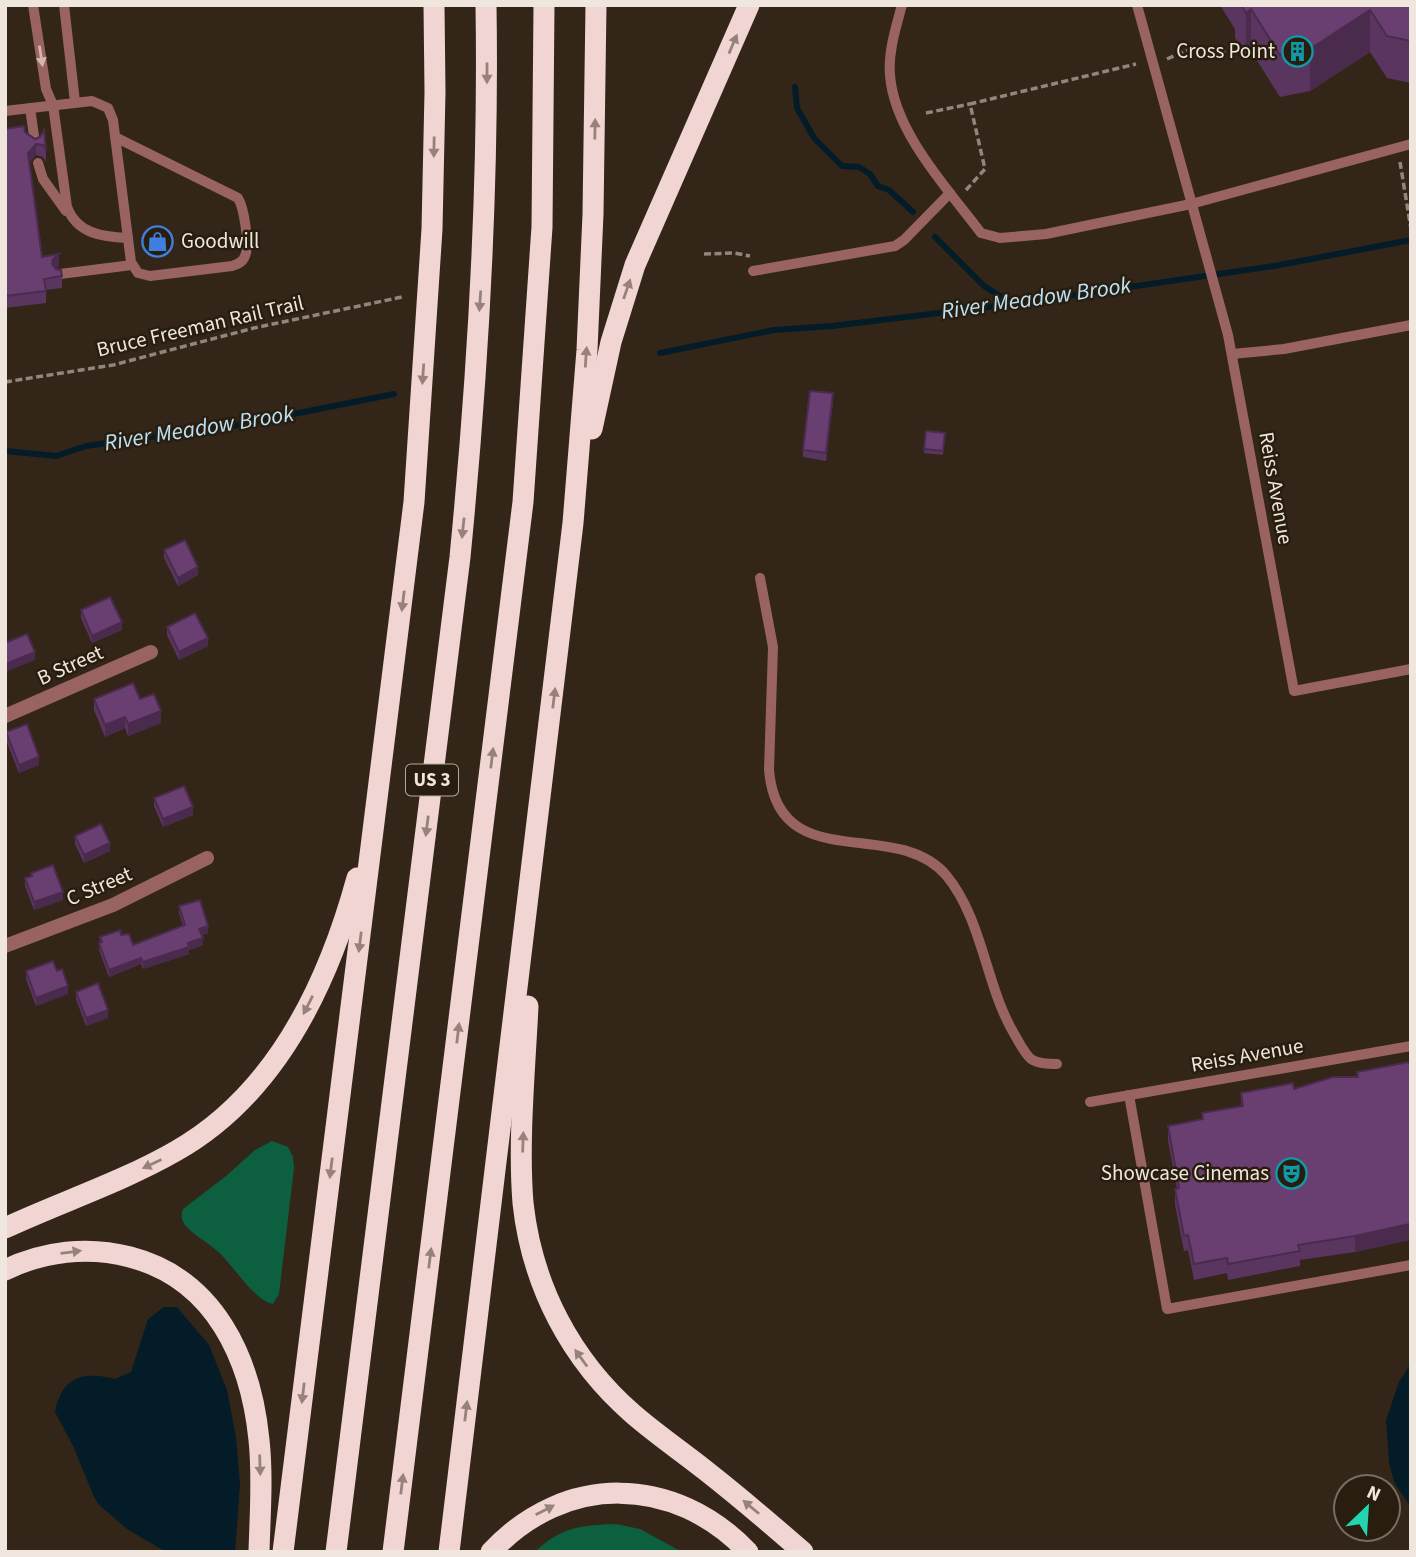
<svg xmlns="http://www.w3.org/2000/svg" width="1416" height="1557" viewBox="0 0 1416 1557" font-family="'Source Sans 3',sans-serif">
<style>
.green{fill:#0c5f3f}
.water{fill:#031c27}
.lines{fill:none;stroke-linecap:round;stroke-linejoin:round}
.stream{stroke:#031c27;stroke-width:6}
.path{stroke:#91867a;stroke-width:3.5;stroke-dasharray:7 3.5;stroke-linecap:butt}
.service{stroke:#986360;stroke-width:10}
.minor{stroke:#986360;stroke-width:14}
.motorway{stroke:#f1d5d3;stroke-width:21}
.wall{fill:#5a3560}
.shaded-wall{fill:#4a2b4e}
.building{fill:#693e70;stroke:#4a2b4e;stroke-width:2}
.oneway{fill:#97827a}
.oneway2{fill:#d1b8b1}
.labels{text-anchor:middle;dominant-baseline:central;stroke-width:5;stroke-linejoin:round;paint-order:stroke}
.shield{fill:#281d0e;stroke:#b3aa9f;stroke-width:2}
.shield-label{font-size:19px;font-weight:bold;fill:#efe6dd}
.poi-label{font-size:21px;fill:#efe6dd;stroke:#281d0e;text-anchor:end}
.street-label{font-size:21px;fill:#efe6dd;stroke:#281d0e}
.water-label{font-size:23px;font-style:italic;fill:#bbe3f7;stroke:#281d0e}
</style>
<rect width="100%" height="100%" fill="#332618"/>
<g class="green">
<path d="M272 1141 288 1147 293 1157 294 1168 279 1294 273 1304C252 1299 233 1264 216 1250 206 1241 193 1235 185 1225 181 1219 181 1215 183 1209L226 1176 255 1150Z"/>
<path d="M616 1524 640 1529 682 1552H535C560 1527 582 1525 616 1524Z"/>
</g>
<g class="water">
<path d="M164 1307H177L209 1345 227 1390 236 1437 240 1485 235 1552H166L127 1529 99 1505 94 1497 73 1446 55 1412C62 1376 83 1371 115 1379L131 1372 148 1319Z"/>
<polygon points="1411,1363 1411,1507 1395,1484 1389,1463 1386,1420 1399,1382"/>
</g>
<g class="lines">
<g class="stream">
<polyline points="795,87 797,108 814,138 842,166 859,167 870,174 878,186 889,190 913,212"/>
<polyline points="935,237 984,286 1013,304"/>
<polyline points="660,353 774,330 832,326 1013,304 1274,266 1411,240"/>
<polyline points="5,451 56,456 86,446 238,425 394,394"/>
</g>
<g class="path">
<polyline points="1219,54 1229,49"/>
<polyline points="1167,59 1187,50"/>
<polyline points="926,113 970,104"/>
<polyline points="1400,162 1411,229"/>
<polyline points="966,190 985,169 970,104 1136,64"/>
<polyline points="704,254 734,253 750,256"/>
<polyline points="5,382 113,365 254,328 402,297"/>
</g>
<g class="service">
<path d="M33 5 46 89 53 105 67 207C77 234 103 237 128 238"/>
<polyline points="64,5 75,102"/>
<path d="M902 5C896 27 888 52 890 75 894 132 948 189 981 233L1000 238 1046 234 1191 204 1411 144"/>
<polyline points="1137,5 1228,335 1294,691 1411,669"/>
<polyline points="30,108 35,143"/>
<path d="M5 111 92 101 108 108 113 120 131 262 138 273 150 276 232 266C238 264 243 262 245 256 250 245 244 208 238 198L115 137"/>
<polyline points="38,163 43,179 66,211"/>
<polyline points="753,271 895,246 904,240 950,193"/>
<polyline points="60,274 132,265"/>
<polyline points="1232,354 1284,349 1411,325"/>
<path d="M760 578 773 647 769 770C778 878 896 816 946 875 984 921 985 987 1016 1037 1020 1044 1025 1054 1031 1059 1038 1064 1049 1064 1057 1064"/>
<polyline points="1129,1095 1167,1309 1411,1265"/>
<polyline points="1090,1102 1411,1046"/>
</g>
<g class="minor">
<polyline points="5,716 151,652"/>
<polyline points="5,946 113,905 207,858"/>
</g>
<g class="motorway">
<polyline points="592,429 611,342 635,265 749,5"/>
<path d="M528 1006C525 1069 518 1141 523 1203 532 1286 571 1360 633 1414 656 1434 681 1451 705 1470 738 1496 771 1524 803 1552"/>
<path d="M5 1228C61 1202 122 1182 176 1151 275 1095 328 984 357 878"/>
<path d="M5 1270C44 1251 88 1246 130 1257 215 1279 251 1359 259 1440 263 1477 260 1515 259 1552"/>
<polyline points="283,1552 414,502 432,229 435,92 434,5"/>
<path d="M336 1552 460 557C478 373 489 189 486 5"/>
<polyline points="393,1552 523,502 542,227 544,5"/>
<polyline points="449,1552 573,523 587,350 593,214 596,5"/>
<path d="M491 1552C564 1473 674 1474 748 1552"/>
</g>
</g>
<g class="wall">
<polygon points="1220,5 1411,5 1411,83 1387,78 1370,52 1310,91 1280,97 1251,51 1246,55 1235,38 1235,29"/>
<polygon points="5,129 25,132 35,139 40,137 46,150 46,162 43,157 36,155 29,163 42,257 59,266 56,268 62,276 62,288 46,290 46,303 5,308"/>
<polygon points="833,401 826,461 803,457 803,450"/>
<polygon points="926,431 945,433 943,455 924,453"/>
<polygon points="164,550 198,575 178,586 164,558"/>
<polygon points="81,610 122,630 92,643 81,618"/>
<polygon points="167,627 208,646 179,660 167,635"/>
<polygon points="94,699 140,699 161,723 128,736 125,728 105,737 94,710"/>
<polygon points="6,732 39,765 19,773 6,740"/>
<polygon points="154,798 193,815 163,827 154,806"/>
<polygon points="75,836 110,851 84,863 75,844"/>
<polygon points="31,873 63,900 34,910 25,886 25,878 31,876"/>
<polygon points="179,906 208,933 202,935 203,945 189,950 189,954 143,969 141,964 109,977 99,950 100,937 121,935 133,945 183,926 179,913"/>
<polygon points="26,971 68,994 36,1006 26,979"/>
<polygon points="76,992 108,1018 86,1026 76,999"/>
<polygon points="1411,1070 1411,1241 1410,1240 1355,1252 1300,1260 1300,1266 1228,1280 1227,1273 1194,1280 1188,1250 1184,1251 1175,1205 1175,1189 1177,1189 1168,1141 1168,1126 1202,1120 1202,1113 1241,1106 1241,1093 1294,1089 1357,1077 1357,1072"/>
</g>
<g class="shaded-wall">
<polygon points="1251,9 1251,51 1246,55 1246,13"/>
<polygon points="1370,10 1370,52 1310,91 1310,49"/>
<polygon points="36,144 36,155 28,164 28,153"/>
<polygon points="59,254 59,266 53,270 53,259"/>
<polygon points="833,393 833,401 826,461 826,453"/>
<polygon points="198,567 198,575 178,586 178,578"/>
<polygon points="122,622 122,630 92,643 92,636"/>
<polygon points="208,638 208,646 179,660 179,652"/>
<polygon points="35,652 35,660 6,672 6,664"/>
<polygon points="161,711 161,723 128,736 128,724"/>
<polygon points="125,717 125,728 105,737 105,725"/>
<polygon points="39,757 39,765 19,773 19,765"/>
<polygon points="193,807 193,815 163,827 163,819"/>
<polygon points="110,843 110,851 84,863 84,855"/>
<polygon points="63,892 63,900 34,910 34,902"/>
<polygon points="208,926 208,933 199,936 199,929"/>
<polygon points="203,938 203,945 189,950 189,954 143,969 143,962 188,943"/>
<polygon points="141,958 141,964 109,977 109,970"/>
<polygon points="68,986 68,994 36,1006 36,998"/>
<polygon points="108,1010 108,1018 86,1026 86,1018"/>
<polygon points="1410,1224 1410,1240 1355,1252 1355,1236"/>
</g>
<g class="building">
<polygon points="1241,5 1411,5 1411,41 1387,36 1370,10 1310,49 1280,55 1251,9 1246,13"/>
<polygon points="24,126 25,132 35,139 40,137 44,130 46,150 43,145 36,144 28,153 42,257 59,254 53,259 52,264 56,269 61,270 62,276 44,279 46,291 5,296 5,129"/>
<polygon points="810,391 833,393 826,453 803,450"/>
<polygon points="926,431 945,433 943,451 924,449"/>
<polygon points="185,540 198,567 178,578 164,550"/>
<polygon points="110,597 122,622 92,636 81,610"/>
<polygon points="195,613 208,638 179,652 167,627"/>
<polygon points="27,634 35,652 6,664 5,643"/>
<polygon points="133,683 140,699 154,694 161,711 128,724 125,717 105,725 94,699"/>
<polygon points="27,724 39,757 19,765 6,732"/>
<polygon points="184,786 193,807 163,819 154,798"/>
<polygon points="101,824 110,843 84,855 75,836"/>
<polygon points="53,865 63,892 34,902 25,878 32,876 31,873"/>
<polygon points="200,900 208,926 199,929 203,938 188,943 189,947 143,962 141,958 109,970 99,943 102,942 100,937 120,930 121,935 129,934 133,945 185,925 179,906"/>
<polygon points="53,961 57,971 62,969 68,986 36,998 26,971"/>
<polygon points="98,983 108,1010 86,1018 76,992"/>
<polygon points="1409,1062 1411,1070 1411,1226 1410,1224 1355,1236 1298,1245 1300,1251 1228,1264 1227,1258 1194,1264 1188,1235 1184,1236 1175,1189 1179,1188 1168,1126 1203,1119 1202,1113 1243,1106 1241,1093 1293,1083 1294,1089 1333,1077 1358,1077 1357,1072"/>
</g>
<defs><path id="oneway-solid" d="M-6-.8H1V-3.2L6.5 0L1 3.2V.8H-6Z" transform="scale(1.75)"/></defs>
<g class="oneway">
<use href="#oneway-solid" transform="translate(733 44) rotate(-67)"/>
<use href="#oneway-solid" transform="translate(487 73) rotate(90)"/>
<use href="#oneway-solid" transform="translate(595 129) rotate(-89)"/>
<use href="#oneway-solid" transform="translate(434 147) rotate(91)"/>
<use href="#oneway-solid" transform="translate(627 289) rotate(-71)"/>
<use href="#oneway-solid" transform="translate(480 301) rotate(94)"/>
<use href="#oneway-solid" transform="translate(586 357) rotate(-86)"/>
<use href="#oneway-solid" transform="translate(423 374) rotate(94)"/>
<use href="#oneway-solid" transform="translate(463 528) rotate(96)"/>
<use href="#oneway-solid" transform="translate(403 601) rotate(97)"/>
<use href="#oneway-solid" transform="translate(554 698) rotate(-83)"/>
<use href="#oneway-solid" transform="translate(492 758) rotate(-83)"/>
<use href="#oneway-solid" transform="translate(427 826) rotate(97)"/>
<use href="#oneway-solid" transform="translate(360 942) rotate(97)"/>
<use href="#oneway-solid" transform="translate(308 1005) rotate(117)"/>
<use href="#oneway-solid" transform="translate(458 1033) rotate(-83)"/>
<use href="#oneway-solid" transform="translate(523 1142) rotate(-88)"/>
<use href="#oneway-solid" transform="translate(152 1164) rotate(155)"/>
<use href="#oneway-solid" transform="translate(331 1168) rotate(97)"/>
<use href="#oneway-solid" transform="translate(71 1252) rotate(-7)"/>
<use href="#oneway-solid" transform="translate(430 1258) rotate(-83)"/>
<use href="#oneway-solid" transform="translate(581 1358) rotate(-126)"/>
<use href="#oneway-solid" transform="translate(303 1393) rotate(97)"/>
<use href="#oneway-solid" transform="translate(466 1411) rotate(-83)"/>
<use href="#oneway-solid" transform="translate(260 1465) rotate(88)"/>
<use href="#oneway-solid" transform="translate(402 1484) rotate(-83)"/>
<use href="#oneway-solid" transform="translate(751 1507) rotate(-140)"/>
<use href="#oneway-solid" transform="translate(545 1510) rotate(-27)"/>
</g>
<use class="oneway2" href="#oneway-solid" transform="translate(41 56) rotate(81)"/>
<defs>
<symbol id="building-ring" viewBox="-11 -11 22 22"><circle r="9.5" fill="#281d0e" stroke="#0f9aa8" stroke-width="1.5"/><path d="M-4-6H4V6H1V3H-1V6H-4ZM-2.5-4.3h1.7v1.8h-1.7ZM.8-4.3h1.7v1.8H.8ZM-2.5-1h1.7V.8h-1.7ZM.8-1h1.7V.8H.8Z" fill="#0f9aa8"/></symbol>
<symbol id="shop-ring" viewBox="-11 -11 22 22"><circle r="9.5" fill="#281d0e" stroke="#3f7fe0" stroke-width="1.5"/><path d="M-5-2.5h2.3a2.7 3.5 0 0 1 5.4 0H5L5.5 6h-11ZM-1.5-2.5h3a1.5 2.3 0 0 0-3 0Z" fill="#3f7fe0"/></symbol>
<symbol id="theatre-ring" viewBox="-11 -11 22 22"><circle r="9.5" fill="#281d0e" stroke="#0f9aa8" stroke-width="1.5"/><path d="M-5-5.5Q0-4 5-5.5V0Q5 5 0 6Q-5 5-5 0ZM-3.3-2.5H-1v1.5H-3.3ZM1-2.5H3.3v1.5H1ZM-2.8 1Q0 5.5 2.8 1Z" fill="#0f9aa8"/></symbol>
</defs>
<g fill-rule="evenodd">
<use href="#building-ring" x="1280" y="34" width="35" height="35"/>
<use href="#shop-ring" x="140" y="224" width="35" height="35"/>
<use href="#theatre-ring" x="1274" y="1156" width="35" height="35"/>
</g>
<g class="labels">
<rect class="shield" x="406" y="764.5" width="52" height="31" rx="5"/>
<g class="shield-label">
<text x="432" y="780">US 3</text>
</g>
<g class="poi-label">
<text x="1275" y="51">Cross Point</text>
<text x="181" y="241" text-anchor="start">Goodwill</text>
<text x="1269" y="1173">Showcase Cinemas</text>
</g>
<g class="street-label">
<text transform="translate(200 326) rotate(-13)">Bruce Freeman Rail Trail</text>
<text transform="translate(1276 488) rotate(80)">Reiss Avenue</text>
<text transform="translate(70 665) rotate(-24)">B Street</text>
<text transform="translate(99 886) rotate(-23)">C Street</text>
<text transform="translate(1247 1055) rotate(-10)">Reiss Avenue</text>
</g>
<g class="water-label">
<text transform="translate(1036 298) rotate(-8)">River Meadow Brook</text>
<text transform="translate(199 428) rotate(-9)">River Meadow Brook</text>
</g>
</g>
<rect width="1416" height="1557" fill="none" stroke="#efe6dd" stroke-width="14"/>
<g transform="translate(1367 1508) rotate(25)"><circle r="33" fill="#281d0e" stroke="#786d61" stroke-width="2"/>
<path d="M0-5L12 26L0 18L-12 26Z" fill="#23d5af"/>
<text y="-10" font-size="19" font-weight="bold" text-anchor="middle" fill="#efe6dd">N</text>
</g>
</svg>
